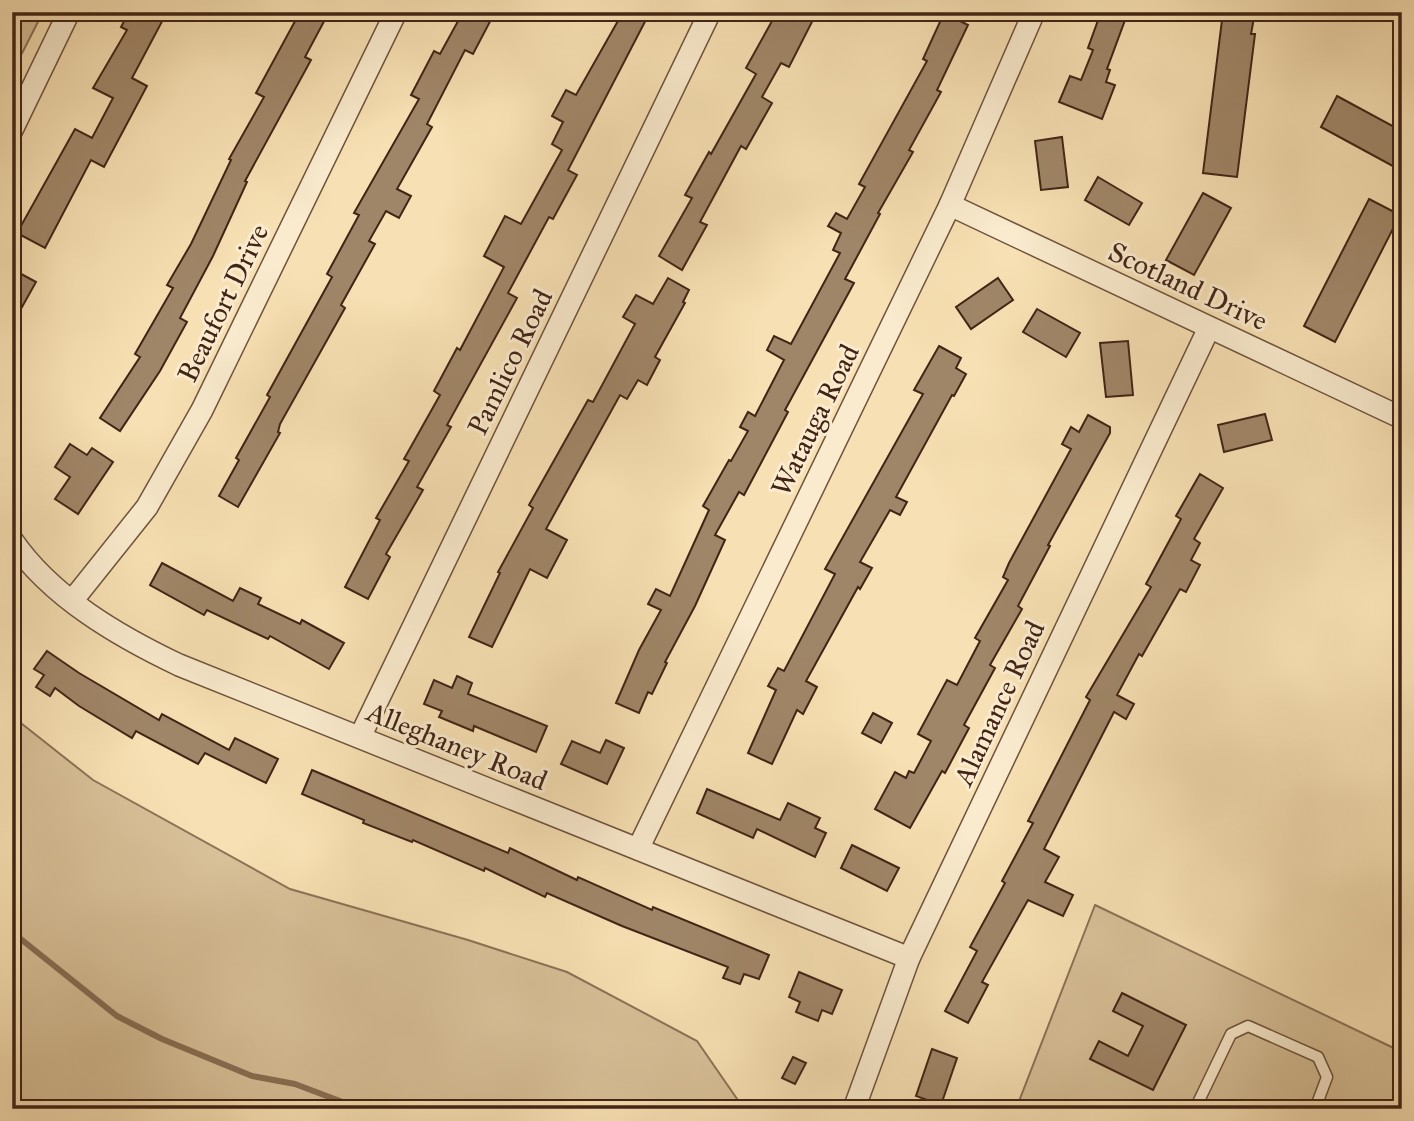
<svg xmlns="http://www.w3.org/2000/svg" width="1414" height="1121" viewBox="0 0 1414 1121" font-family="'IM FELL Great Primer',serif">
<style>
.green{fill:#d8c098;stroke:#8d7257;stroke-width:2}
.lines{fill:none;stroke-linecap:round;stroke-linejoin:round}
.stream{stroke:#896e54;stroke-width:6}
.building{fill:#a08668;stroke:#422416;stroke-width:2}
.lane-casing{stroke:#6f533d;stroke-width:13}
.street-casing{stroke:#6f533d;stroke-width:24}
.lane{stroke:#faebce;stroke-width:10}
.street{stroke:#faebce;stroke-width:21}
.labels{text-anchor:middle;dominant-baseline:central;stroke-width:6;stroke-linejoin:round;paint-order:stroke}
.street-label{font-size:28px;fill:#422416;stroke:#faebce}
</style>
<rect width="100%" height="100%" fill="#f7e0b3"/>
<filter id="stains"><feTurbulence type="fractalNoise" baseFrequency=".00286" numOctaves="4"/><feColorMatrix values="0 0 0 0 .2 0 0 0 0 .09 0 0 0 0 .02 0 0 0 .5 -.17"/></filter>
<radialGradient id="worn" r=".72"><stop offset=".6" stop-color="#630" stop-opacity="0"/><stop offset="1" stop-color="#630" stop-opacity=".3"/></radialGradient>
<g class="green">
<polygon points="12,12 43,12 12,73"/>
<polygon points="12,716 93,780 290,889 468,940 567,972 697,1041 744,1109 12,1109"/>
<polygon points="1095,905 1402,1052 1402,1109 1016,1109"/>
</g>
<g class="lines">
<polyline class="stream" points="12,932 117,1016 162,1039 252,1076 295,1084 361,1109"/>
</g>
<g class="building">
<polygon points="129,12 167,12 132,78 147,86 104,167 91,160 45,248 17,233 75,129 92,138 113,98 93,88 127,30 121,27"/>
<polygon points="300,12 329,12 305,57 311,60 245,181 247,182 213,256 180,318 187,322 160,371 120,431 100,418 140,357 135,354 173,288 167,285 191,244 231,160 229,159 264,97 256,93"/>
<polygon points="463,12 495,12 473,54 465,50 427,124 432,127 397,189 411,196 399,218 386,211 369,241 375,244 341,305 345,308 280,424 278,432 280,433 238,507 219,496 239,460 236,458 270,397 267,395 332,277 327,274 359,215 354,213 419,99 411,95 434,51 440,54"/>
<polygon points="623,12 650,12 568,170 577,175 553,219 549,217 508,293 517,298 447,425 451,427 417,487 423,490 386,554 390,557 368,599 345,587 380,520 376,518 409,461 404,459 440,395 434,391 457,348 460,350 504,267 484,256 505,216 521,224 562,150 552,144 563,122 552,116 566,90 576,95"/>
<polygon points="777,12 817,12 789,67 781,63 762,97 772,103 746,149 741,146 700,222 707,225 682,270 659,256 692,198 685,195 709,152 711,154 756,74 746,68"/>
<polygon points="1101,12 1128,12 1107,69 1110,70 1106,82 1115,85 1102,119 1059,102 1070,76 1081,80 1093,50 1088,48"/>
<polygon points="1223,12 1255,12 1251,34 1255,34 1237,177 1203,173"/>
<polygon points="944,13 968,25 937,90 941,92 909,150 913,152 878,213 880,214 845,279 854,283 785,410 788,412 744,495 739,492 715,535 725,540 695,606 665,662 667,663 652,694 648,692 639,713 616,703 639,650 661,610 648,604 656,589 670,596 709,510 703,506 729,460 731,461 748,431 740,427 748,412 755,416 784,360 767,350 774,336 791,344 840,253 833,250 841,233 828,226 836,213 847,219 865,187 859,184 927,61 923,59"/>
<polygon points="1337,96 1402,131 1402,171 1321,127"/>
<polygon points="1062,137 1068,187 1041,190 1035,141"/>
<polygon points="1098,177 1142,203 1129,225 1085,200"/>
<polygon points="1203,193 1231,208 1194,275 1166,260"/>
<polygon points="1369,199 1400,215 1335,342 1304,326"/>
<polygon points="12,269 36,282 12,325"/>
<polygon points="668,278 689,290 683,302 685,303 655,357 660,360 647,385 638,380 627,399 620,395 546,529 567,540 547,578 530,569 492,647 469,637 500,573 498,572 533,508 529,505 588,400 593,402 635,324 623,317 636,295 653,304"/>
<polygon points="998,278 1013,300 971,329 956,307"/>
<polygon points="1037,309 1080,333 1066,357 1023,332"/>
<polygon points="1128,341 1133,395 1106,397 1100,343"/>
<polygon points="939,346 961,358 956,368 966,374 954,396 952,395 896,497 907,502 900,515 890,510 860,562 872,568 860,589 858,587 806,681 817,687 803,714 797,710 772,764 748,753 776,690 768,686 778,668 784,671 835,574 825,569 923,394 914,390"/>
<polygon points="1265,414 1272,440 1224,452 1218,425"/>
<polygon points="1088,415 1110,427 1110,433 1048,545 1050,546 1018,606 1022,609 990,665 995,668 964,725 969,728 945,773 942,771 910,828 875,809 895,772 906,778 909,771 914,773 931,741 918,734 947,680 957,685 980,641 975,638 1008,580 1003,577 1009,563 1071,449 1062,444 1071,427 1079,432"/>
<polygon points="70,444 87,455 92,448 113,462 78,514 55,499 70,477 55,467"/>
<polygon points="1200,474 1223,488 1194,539 1200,543 1191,560 1200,565 1186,592 1180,589 1142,656 1139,654 1117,695 1134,704 1126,719 1114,712 1044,849 1059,857 1045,882 1073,895 1063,916 1028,900 982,982 988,985 968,1023 945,1011 977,951 970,947 1005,883 1002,881 1033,823 1028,821 1090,700 1086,697 1151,587 1146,584 1181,519 1176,516"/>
<polygon points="162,563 233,601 240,588 261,598 258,604 300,624 302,620 344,643 329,669 270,636 268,639 207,610 204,615 150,585"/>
<polygon points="47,651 79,673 159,720 162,714 229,750 235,738 278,759 266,783 205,753 198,764 136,731 132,738 79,706 55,688 50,696 36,687 44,675 34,669"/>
<polygon points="457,676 472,683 468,694 547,726 536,752 474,726 473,731 439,717 442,711 424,704 434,680 452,688"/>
<polygon points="873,713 892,723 881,743 862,733"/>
<polygon points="606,740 624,748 607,784 561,764 572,741 600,753"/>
<polygon points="312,770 508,853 510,848 577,880 578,877 652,910 653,907 769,955 759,979 744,974 740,984 723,978 728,967 622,926 547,893 545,897 485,868 484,871 413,840 412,842 363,823 364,820 302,794"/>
<polygon points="707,789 780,820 788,803 820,818 815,828 826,833 815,857 757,829 753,838 697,813"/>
<polygon points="852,845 899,868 887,891 841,868"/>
<polygon points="799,972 842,990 832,1014 822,1010 818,1021 796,1012 800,1002 789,997"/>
<polygon points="1122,993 1186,1025 1153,1090 1090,1059 1099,1041 1128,1056 1143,1026 1113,1011"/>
<polygon points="932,1049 957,1058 941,1105 916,1096"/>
<polygon points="793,1057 806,1063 795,1084 782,1078"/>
</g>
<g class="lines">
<defs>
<polyline id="lane" points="1195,1109 1231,1034 1248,1026 1318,1057 1327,1077 1315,1109"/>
<g id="street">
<polyline points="12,130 69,12"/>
<polyline points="950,205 1402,418"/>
<path d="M12 540C51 597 118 636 179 665L909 958"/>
<polyline points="72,601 147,507 202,410 396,12"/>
<polyline points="360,737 710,12"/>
<polyline points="638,849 950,205 1034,12"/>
<polyline points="854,1109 909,958 1209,328"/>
</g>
</defs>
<use href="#lane" class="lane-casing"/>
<use href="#street" class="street-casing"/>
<use href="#lane" class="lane"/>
<use href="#street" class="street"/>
</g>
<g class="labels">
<g class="street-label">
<text transform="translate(1188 286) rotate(25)">Scotland Drive</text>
<text transform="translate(223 303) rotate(-64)">Beaufort Drive</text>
<text transform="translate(510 362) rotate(-64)">Pamlico Road</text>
<text transform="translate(815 420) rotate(-64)">Watauga Road</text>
<text transform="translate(999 703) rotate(-65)">Alamance Road</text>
<text transform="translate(457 746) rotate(22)">Alleghaney Road</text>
</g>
</g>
<rect width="1414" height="1121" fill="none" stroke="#f7e0b3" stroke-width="42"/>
<rect x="14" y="14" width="1386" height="1093" fill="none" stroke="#422416" stroke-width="3.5"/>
<rect x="21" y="21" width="1372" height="1079" fill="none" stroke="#422416" stroke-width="2"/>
<rect width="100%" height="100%" filter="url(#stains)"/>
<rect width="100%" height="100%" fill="url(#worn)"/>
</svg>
